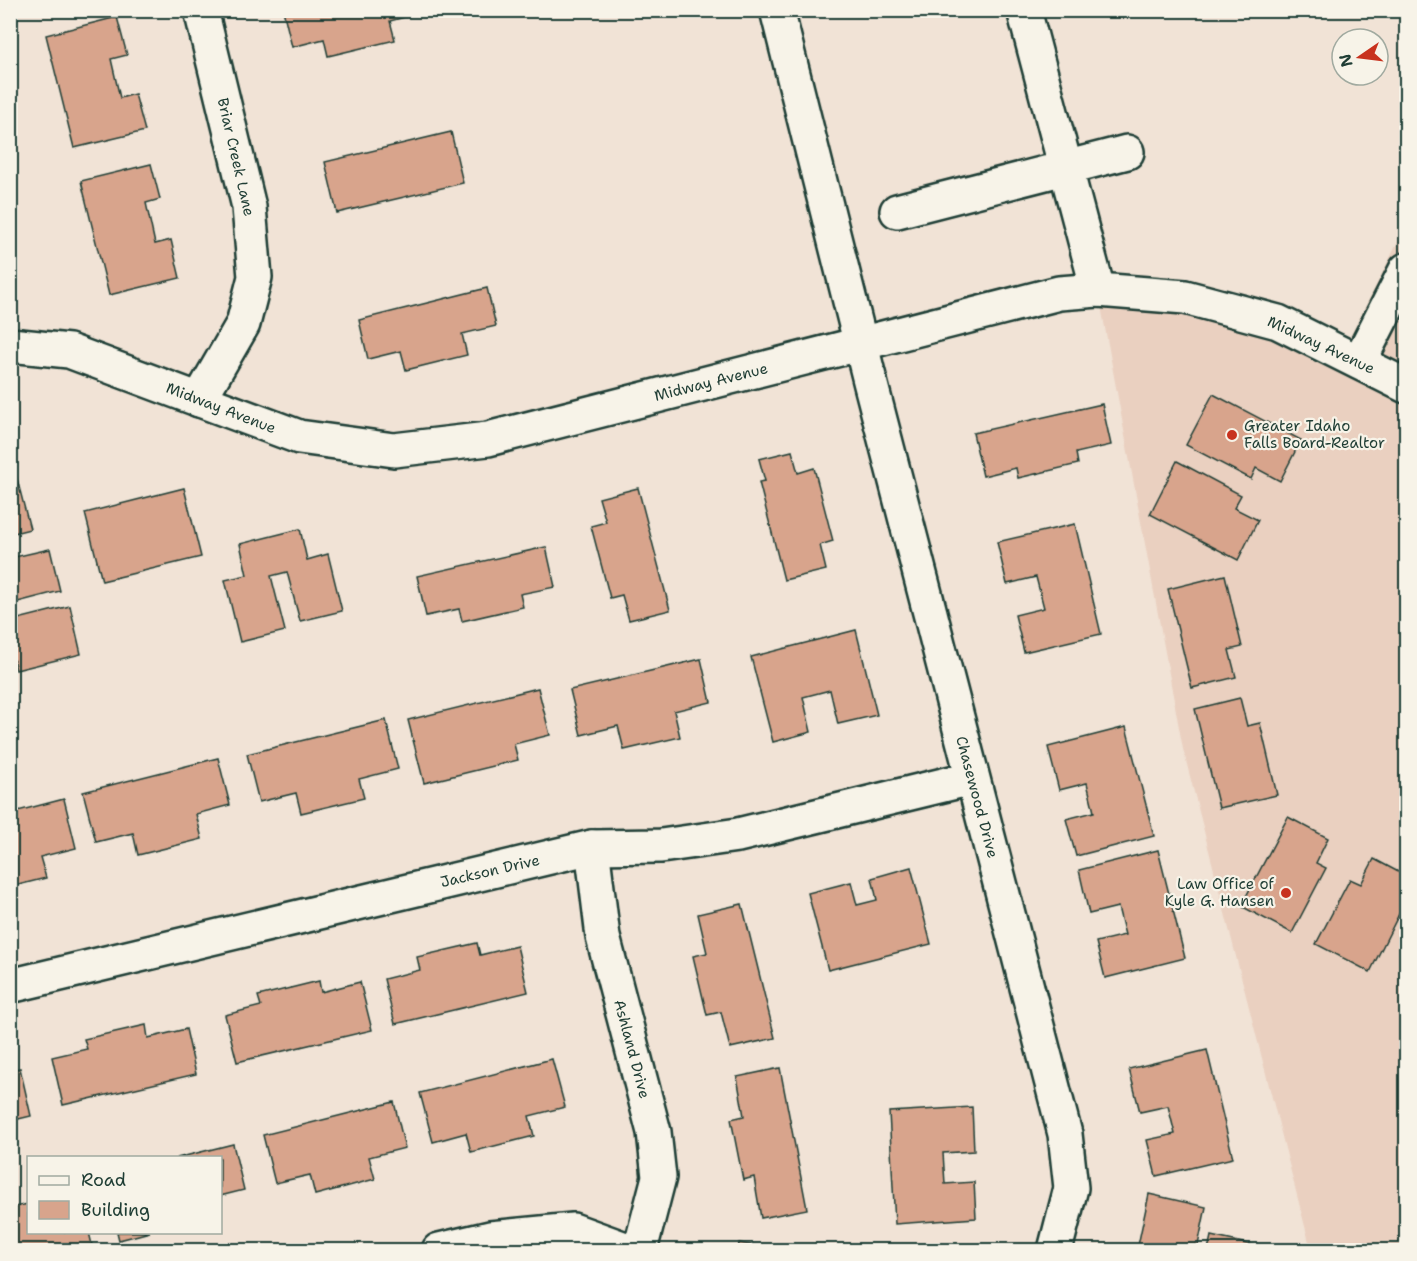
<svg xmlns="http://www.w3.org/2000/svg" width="1417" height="1261" viewBox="0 0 1417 1261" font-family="'Shantell Sans',sans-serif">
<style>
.built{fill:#ead0c0}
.building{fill:#d8a48c;stroke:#1f3d34;stroke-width:1.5}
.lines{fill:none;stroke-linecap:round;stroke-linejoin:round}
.minor-casing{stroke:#1f3d34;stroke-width:38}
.minor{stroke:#f7f3e8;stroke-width:33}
.poi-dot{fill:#c8321e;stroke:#f7f3e8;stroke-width:2}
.labels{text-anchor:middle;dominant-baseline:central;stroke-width:4.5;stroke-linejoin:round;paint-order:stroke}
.street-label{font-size:15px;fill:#1f3d34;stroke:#f7f3e8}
.poi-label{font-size:15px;fill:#1f3d34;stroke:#f7f3e8;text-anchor:start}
</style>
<rect width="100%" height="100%" fill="#f1e3d6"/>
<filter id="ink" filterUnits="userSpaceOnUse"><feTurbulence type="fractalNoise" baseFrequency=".0167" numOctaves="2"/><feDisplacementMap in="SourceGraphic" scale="12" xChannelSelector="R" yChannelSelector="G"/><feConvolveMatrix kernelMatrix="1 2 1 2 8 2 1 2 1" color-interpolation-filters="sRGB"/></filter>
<g filter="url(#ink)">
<polygon class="built" points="1406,226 1406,1250 1311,1250 1183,749 1098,290 1342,353"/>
<g class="building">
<polygon points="283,10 420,10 420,13 390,21 395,40 328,56 324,39 292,47"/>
<polygon points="117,17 127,55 111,59 120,98 135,94 145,131 74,148 46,35"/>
<polygon points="451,132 463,183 337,213 325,162"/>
<polygon points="151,164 160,199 146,203 155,244 171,240 180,278 109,295 81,181"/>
<polygon points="487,288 496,326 462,334 467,355 406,370 401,351 368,359 359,320"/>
<polygon points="1213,394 1301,440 1280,481 1256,468 1251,479 1186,445"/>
<polygon points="1102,404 1111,445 1076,453 1078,464 1018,478 1016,468 983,476 973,433"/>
<polygon points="792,451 798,473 814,468 833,541 820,545 826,570 784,580 759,482 765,481 759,459"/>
<polygon points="10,452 30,529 10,534"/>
<polygon points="1177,461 1241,495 1234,508 1258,520 1238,560 1150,514"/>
<polygon points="184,488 201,557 102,581 85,513"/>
<polygon points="638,488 670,610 629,620 622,595 610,598 591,526 606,522 599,498"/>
<polygon points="1075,524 1101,634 1024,652 1015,615 1044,608 1036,577 1007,584 997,542"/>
<polygon points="300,529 307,560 328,554 342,611 300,621 287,572 271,576 285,631 240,642 225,580 247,575 240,544"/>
<polygon points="546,547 555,587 520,594 523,607 462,621 459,609 426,616 417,576"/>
<polygon points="50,549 60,591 10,604 10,558"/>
<polygon points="1225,575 1242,647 1229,650 1236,677 1192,688 1168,589"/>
<polygon points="70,606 81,654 16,670 10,646 10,621"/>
<polygon points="856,630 877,715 838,724 830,690 803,697 811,732 773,742 751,657"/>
<polygon points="701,659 711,702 674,711 680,737 624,750 618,726 581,735 570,690"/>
<polygon points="538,688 550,735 514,744 518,760 424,783 408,720"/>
<polygon points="1240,698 1247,726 1260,723 1277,795 1219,808 1195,709"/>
<polygon points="386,720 398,769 359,779 364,798 301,813 296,793 259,802 247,754"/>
<polygon points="1126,727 1154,836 1076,856 1066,819 1094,812 1087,783 1059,790 1048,747"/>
<polygon points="218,758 230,805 196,814 202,839 138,855 133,833 96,842 83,792"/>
<polygon points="64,799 76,848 40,857 46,878 10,887 10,813"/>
<polygon points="1288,817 1328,838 1316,863 1326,868 1292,933 1241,906"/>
<polygon points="1158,850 1185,958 1105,978 1096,942 1125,935 1118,907 1089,914 1079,870"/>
<polygon points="1374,859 1406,876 1406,900 1370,972 1316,944 1350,879 1361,884"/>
<polygon points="911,867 931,944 828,970 808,893 851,882 857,905 877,900 872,878"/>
<polygon points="742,904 775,1038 730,1048 721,1012 707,1015 693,956 707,953 698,914"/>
<polygon points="477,943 480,955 517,946 528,992 395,1024 384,979 420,970 417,957"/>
<polygon points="319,981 321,992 360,982 372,1030 237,1062 225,1015 261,1006 258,996"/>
<polygon points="146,1025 148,1038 186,1029 196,1074 63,1105 52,1057 87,1049 84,1039"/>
<polygon points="1207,1050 1233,1158 1156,1176 1147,1140 1175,1134 1168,1106 1140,1112 1129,1069"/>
<polygon points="552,1059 565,1107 529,1116 534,1136 471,1152 466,1133 433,1142 420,1093"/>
<polygon points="20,1068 31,1116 10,1121 10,1070"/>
<polygon points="780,1068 807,1209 761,1218 754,1177 743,1180 731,1119 744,1116 737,1077"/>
<polygon points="394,1102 405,1148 369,1157 375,1179 315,1195 310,1175 275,1183 263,1135"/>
<polygon points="972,1107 974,1151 943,1153 945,1184 974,1182 976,1218 895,1224 889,1112"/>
<polygon points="233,1144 244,1190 220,1196 220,1158 177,1158"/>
<polygon points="1149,1194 1206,1207 1197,1250 1137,1250"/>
<polygon points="28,1204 28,1232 89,1232 92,1245 67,1250 10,1250 10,1208"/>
<polygon points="117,1232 150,1232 119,1240"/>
<polygon points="1211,1236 1275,1250 1208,1250"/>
<polygon points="739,1243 782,1250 738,1250"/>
<polygon points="893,1245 917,1250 892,1250"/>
</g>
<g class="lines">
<defs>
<g id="minor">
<polyline points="777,10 871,385 1065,1134 1071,1188 1055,1250"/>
<polyline points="1024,10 1098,290"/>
<polyline points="897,211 1127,152"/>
<polyline points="10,345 69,351 299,437 394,450 488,439 1059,293 1098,290 1185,297 1278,322 1406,386"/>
<polyline points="1359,362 1406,270"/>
<polyline points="199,400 243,324 255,277 249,207 201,10"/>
<polyline points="592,847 603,937 654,1132 659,1177 640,1250"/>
<polyline points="10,986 592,847 661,846 738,835 972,778"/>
<polyline points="439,1250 490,1238 573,1230 628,1250"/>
</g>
</defs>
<use href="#minor" class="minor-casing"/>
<use href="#minor" class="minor"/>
</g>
</g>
<g class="poi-dot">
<circle cx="1232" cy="435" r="6"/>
<circle cx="1286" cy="893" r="6"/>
</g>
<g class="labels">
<g class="street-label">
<text transform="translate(236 157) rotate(77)">Briar Creek Lane</text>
<text transform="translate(1321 345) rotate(25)">Midway Avenue</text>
<text transform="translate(711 382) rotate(-14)">Midway Avenue</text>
<text transform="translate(221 408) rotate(21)">Midway Avenue</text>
<text transform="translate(977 797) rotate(75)">Chasewood Drive</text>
<text transform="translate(490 871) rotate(-13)">Jackson Drive</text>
<text transform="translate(632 1049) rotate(75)">Ashland Drive</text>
</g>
<g class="poi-label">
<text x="1244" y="426">Greater Idaho<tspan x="1244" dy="17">Falls Board-Realtor</tspan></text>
<text x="1274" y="884" text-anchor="end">Law Office of<tspan x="1274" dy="17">Kyle G. Hansen</tspan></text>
</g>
</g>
<rect width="1417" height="1261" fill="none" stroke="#f7f3e8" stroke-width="36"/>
<rect x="18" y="18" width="1381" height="1225" fill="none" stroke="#1f3d34" stroke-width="2" filter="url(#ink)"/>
<rect x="27" y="1156" width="195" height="78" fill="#f7f3e8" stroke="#a1aaa0" stroke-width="1.5"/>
<rect x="39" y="1176" width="30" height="9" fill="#f7f3e8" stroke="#a1aaa0" stroke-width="1.5"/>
<text x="81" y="1186" font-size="18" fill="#1f3d34">Road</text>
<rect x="39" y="1201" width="30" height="18" fill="#d8a48c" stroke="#a1aaa0" stroke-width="1.5"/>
<text x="81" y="1216" font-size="18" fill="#1f3d34">Building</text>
<g transform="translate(1360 57) rotate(256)"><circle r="28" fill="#f7f3e8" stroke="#a1aaa0" stroke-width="1.5"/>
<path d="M0-4.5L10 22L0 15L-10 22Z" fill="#c8321e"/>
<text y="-9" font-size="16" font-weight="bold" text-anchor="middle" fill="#1f3d34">N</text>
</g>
</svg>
